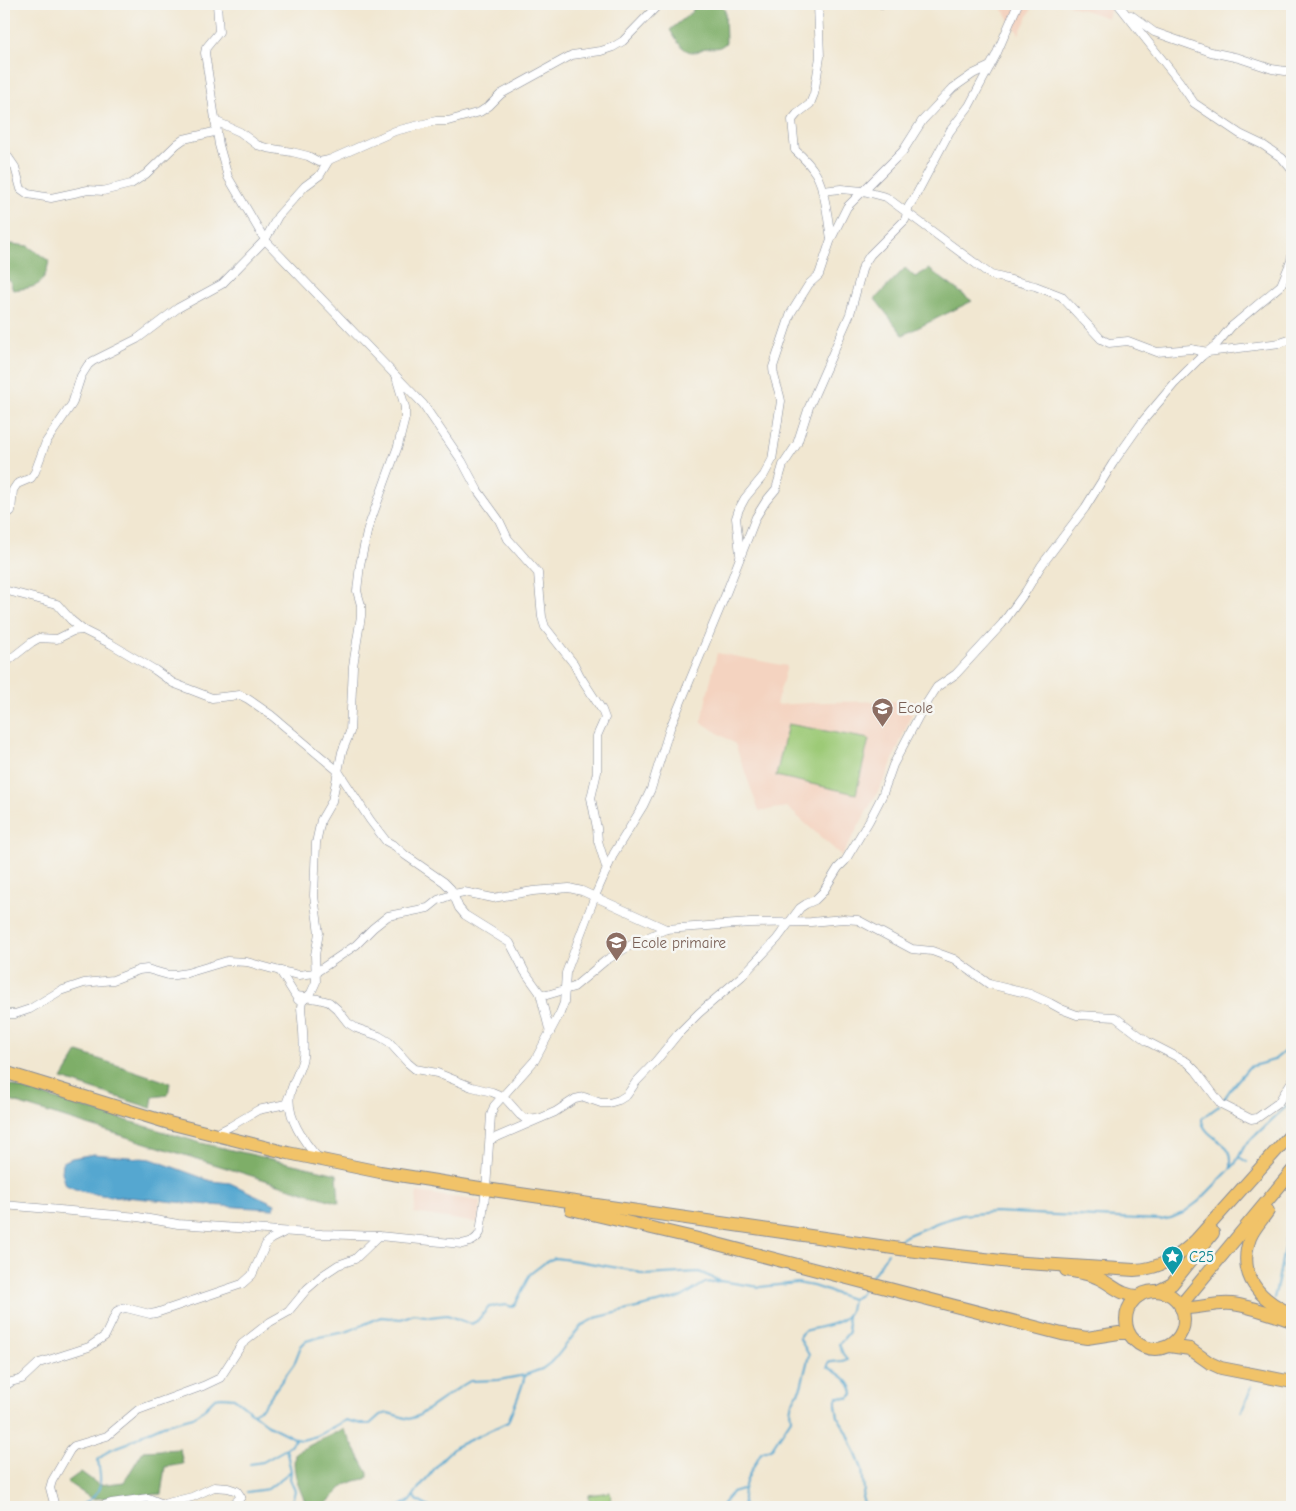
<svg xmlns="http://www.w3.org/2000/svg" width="1296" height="1511" viewBox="0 0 1296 1511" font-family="'Comic Neue',sans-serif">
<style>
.built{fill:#f4d3c0}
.green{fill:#9dca77;stroke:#5c7c6a}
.forest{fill:#7eae68;stroke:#4c6e63}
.water{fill:#55a7d0;stroke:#386b97}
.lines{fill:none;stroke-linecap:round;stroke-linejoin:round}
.stream{stroke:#55a7d0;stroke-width:2}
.minor-casing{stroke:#868b98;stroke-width:9}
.primary-casing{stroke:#868b98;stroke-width:14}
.trunk-casing{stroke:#868b98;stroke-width:14}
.minor{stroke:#fff;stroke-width:8}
.primary{stroke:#f1c369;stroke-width:12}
.trunk{stroke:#f1c369;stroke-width:12}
.labels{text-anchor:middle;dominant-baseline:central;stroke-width:5;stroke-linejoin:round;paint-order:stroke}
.education-label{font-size:15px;fill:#785e54;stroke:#f6f6f2;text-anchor:start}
.culture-label{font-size:15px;fill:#0d838f;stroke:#f6f6f2;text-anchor:start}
</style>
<rect width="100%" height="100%" fill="#f6f6f2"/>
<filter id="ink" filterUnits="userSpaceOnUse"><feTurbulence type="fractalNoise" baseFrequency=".02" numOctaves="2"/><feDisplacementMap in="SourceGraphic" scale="10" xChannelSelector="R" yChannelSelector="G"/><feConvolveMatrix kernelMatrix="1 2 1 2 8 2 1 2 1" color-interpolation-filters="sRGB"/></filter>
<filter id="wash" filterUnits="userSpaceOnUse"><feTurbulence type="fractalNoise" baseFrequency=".0096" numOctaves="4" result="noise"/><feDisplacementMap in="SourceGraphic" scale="20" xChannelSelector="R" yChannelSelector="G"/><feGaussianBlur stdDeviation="1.12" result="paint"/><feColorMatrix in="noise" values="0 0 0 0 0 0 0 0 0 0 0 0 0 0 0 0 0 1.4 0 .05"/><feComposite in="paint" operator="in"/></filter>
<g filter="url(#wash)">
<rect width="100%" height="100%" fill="#f1e7d1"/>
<g class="built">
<polygon points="1002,4 1034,4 1019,34 1002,8"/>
<polygon points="1069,4 1112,4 1108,18 1069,5"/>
<polygon points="717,653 787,666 776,705 825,702 917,701 886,777 842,856 787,807 759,811 735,744 701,722"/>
<polygon points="417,1192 480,1201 478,1223 414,1213"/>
</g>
<g class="green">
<polygon points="788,724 869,739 856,794 776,776"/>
<polygon points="610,1492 612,1507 590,1507 589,1495"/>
</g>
<g class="forest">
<path d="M690 4H721L725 11 726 43C717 50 717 47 707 48 703 48 700 51 696 52 683 54 676 39 670 30L693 11V8Z"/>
<path d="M11 244 28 246 49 261C44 287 37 287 13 290L10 281 4 276V248L5 245Z"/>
<polygon points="905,268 915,277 929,269 972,301 903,335 875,299"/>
<polygon points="78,1052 170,1083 168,1095 153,1097 151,1108 62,1079"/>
<polygon points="10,1085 201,1143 337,1174 339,1203 4,1099 4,1096"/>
<path d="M343 1429 350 1440 368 1473V1477L365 1479 355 1481 345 1485 323 1507H308C300 1492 290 1468 296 1452Z"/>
<polygon points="180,1449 183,1464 165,1467 161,1494 92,1499 67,1482 81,1472 99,1485 124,1482 143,1451"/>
</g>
<path class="water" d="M94 1154 151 1159 211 1181 230 1183 275 1204 274 1209C228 1207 183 1203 137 1198 113 1196 87 1196 66 1185L62 1173 63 1162 72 1158Z"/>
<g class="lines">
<g class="stream">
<polyline points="1222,1102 1232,1087 1249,1067 1274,1060 1292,1045"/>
<path d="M1219 1106 1202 1118C1201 1132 1219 1139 1227 1148 1232 1153 1231 1161 1231 1168"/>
<polyline points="1239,1157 1247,1162"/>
<polyline points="1292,1196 1292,1207"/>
<polyline points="896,1243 900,1239 908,1235 939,1222 962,1215 994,1212 1160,1220 1171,1218 1183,1213 1199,1201 1235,1164 1245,1145 1292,1101"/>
<polyline points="870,1279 888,1253"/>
<path d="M1274 1298C1282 1269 1284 1239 1292 1210"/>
<path d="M847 1317 849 1332 839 1344 843 1354 847 1359C842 1363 834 1360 828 1363V1367C838 1374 852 1380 853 1394L849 1398 838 1397 836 1399V1405L838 1417 847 1432 862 1469 864 1490 862 1497 864 1503 872 1507"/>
<polyline points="1242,1411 1252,1386"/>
<polyline points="253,1413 262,1408 294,1364 301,1346 306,1341 324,1336 346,1332 381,1317 401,1319 414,1314 430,1317 447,1315 471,1324 477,1321 489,1307 507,1305 512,1307 516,1303 530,1274 547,1261 555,1258 578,1261 635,1271 645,1275 699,1272 720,1281"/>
<polyline points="250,1464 263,1462 286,1449"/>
<polyline points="247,1492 268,1489 291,1471"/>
<polyline points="414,1496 416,1500 429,1507"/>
<path d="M78 1507C103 1494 102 1487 98 1460L109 1450 128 1443 145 1433 163 1425 193 1417 200 1413 215 1398 222 1397 234 1398 268 1425 296 1439 302 1440 317 1436 346 1420 362 1424H370L380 1415 388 1413 409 1419 418 1416 460 1387 470 1381 499 1380 525 1375 542 1369 554 1360 581 1326 595 1318 682 1297 705 1283 720 1281 760 1287 797 1283 813 1286 852 1299 860 1295 864 1288"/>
<polyline points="290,1507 295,1491 290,1479 291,1471 286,1449 296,1439"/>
<path d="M399 1507 410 1501 418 1489 445 1456 455 1447 508 1422C514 1406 522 1390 525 1375"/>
<path d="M721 1507C724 1501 729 1498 732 1492L742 1489"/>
<path d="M744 1507C739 1488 752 1469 761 1453L772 1448 791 1419 790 1410 792 1403 801 1387 809 1355 800 1339V1335L804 1331C815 1328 843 1324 848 1314 851 1310 851 1304 852 1299"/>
</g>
</g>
</g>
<g filter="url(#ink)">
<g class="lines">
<defs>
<g id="minor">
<polyline points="217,4 219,32 206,48 205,53 219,145 228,177 265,240 423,404 462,461 478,491 499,520 508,539 538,573 542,617 545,627 574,664 580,676 602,710 605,718 597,736 597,772 591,798 597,828 598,841 607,870"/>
<path d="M818 4 820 57 814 94 810 104 797 114 792 120 795 150C803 157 810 164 816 174 825 189 828 220 831 239"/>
<polyline points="881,4 914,4"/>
<polyline points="1118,4 1179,81 1194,103 1240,134 1263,145 1282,158 1292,170"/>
<polyline points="1131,15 1154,32 1211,52 1239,58 1272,69 1285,71 1292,71"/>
<polyline points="215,121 240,132 257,145 267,148 292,152 308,156 319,162 329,160 395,131 436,121 448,121 480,112 489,106 501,94 572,55 601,51 613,47 623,41 659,4"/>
<polyline points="4,151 15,167 21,189 28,194 51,198 88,190 103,191 131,184 146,174 177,144 184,139 214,132 216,129"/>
<polyline points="822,191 841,189 863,191 886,197 991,275 1035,286 1061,296 1101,339 1109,343 1128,341 1157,352 1191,349 1208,352 1280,343 1292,339"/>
<polyline points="4,516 11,511 13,490 17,484 31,478 35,472 46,442 72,404 81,376 88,365 93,361 137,339 178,308 222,284 265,240 278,216 305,186 320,175 329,160"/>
<path d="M740 554 736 518 739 509 745 498 764 475 772 460 781 401C779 389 773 378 773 367L791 313 809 284 819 275 831 239 847 207 903 151 922 121 953 88 973 74 990 66"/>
<polyline points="4,590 57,604 71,620 83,630 111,644 155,670 173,683 212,698 240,695 248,699 271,715 338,771 370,820 386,841 395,846 405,855 444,882 451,889 459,908 465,915 510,943 525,972 540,993 547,995 574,987 605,961 631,945 666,929 750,923 811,922 843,919 858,920 912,949 932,951 954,959 989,984 1030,994 1050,1003 1061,1009 1077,1015 1115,1017 1148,1042 1187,1062 1196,1071 1221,1104 1251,1119 1257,1118 1278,1103 1292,1081"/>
<polyline points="4,664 32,642 39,638 57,639 73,631 83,630"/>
<polyline points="280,971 298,1000"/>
<polyline points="540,993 550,1033"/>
<polyline points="297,996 318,999 329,1002 337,1009 348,1023 356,1028 379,1036 389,1042 408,1063 415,1069 437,1073 472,1087 492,1092 504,1097 520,1115 525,1119 536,1118"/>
<polyline points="4,1014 15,1014 30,1009 60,991 84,983 113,980 139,970 147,969 168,975 175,975 187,973 227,961 247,962 280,971 299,975 315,973 356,945 373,928 388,916 428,908 438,900 454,894 464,892 493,898 533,891 569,888 582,891 666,929"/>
<polyline points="215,1134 231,1126 258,1110 286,1104 289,1096"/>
<polyline points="490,1140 555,1112 575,1099 584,1097 601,1103 609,1103 619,1100 627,1095 636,1082 656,1061 678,1034 699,1013 742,976 777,939 800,908 806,904 815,900 823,892 838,868 845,861 869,821 882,796 893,765 921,712 937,687 956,674 1002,624 1026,591 1041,566 1085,508 1113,463 1142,422 1174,384 1202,356 1216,345 1231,327 1281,285 1291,261 1292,251"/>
<path d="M319 1159C304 1142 286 1118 290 1094 293 1081 301 1069 303 1057 305 1040 302 1023 301 1007L302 1002 311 993 316 982 315 955 319 933 314 896 316 843 321 820 332 801 342 752 350 732 353 666 361 616V605L357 591 360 565 368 528 398 446 405 418V407L397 380"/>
<path d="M4 1205 138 1217 178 1224 322 1234 379 1236 462 1244C471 1242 475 1241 480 1233L486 1189 491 1115 494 1106 535 1060 560 1013 564 1003 566 973 595 896 614 853 643 806 651 789 670 728 725 596 756 517 766 501 776 489 783 465 797 444 809 407 850 314 863 266 870 255 905 220 909 206 915 197 950 131 969 106 996 55 1018 4"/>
<polyline points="4,1387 11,1382 22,1379 39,1363 89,1347 105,1336 117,1311 121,1309 126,1308 150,1314 156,1313 242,1284 252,1275 267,1242 271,1239 283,1233"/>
<polyline points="55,1507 50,1488 52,1481 70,1450 74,1446 107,1436 138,1410 203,1386 220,1378 242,1344 270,1322 288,1312 307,1289 323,1275 338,1265 355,1259 379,1236"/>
<polyline points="97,1507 111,1503 148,1498 163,1504 192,1497 214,1487 228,1488 237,1491 241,1497 230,1507"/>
</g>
<g id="primary">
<polyline points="4,1072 169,1123 288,1153 380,1172 486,1189 907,1250 1019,1263"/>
<polyline points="571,1209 694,1238 1062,1334 1087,1338 1119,1333 1128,1333"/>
<path d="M1066 1270C1077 1272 1088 1273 1098 1278 1113 1285 1121 1296 1139 1296"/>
<circle cx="1155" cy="1320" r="29"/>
<path d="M1181 1308C1199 1309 1215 1302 1232 1304 1251 1306 1273 1315 1292 1321"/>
<polyline points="1169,1346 1190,1349 1210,1363 1221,1368 1292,1382"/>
</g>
<g id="trunk">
<path d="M1268 1211C1262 1220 1254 1228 1250 1238 1237 1275 1259 1300 1292 1314"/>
<path d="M1009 1262 1134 1270C1159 1269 1178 1258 1196 1240L1292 1133"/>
<polyline points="1158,1291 1172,1284 1213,1233"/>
<polyline points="1181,1308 1185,1300 1292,1171"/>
</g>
</defs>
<use href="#minor" class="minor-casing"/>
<use href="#primary" class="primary-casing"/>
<use href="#trunk" class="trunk-casing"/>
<use href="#minor" class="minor"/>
<use href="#primary" class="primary"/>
<use href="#trunk" class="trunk"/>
</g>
</g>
<defs>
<symbol id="school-pin" viewBox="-11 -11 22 30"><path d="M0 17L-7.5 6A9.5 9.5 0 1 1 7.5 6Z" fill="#8d6e63" stroke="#f6f6f2"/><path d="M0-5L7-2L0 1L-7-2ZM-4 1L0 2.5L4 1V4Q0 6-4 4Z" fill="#fff"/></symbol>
<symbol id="sight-pin" viewBox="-11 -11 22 30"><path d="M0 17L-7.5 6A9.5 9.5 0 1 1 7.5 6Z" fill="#0f9aa8" stroke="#f6f6f2"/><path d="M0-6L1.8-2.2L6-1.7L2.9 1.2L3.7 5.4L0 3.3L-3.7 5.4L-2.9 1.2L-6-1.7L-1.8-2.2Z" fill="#fff"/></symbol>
</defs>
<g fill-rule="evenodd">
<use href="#school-pin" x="870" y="696" width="25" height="34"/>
<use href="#school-pin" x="604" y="930" width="25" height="34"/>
<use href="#sight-pin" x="1160" y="1244" width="25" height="34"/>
</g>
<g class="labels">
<g class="education-label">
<text x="898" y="708">Ecole</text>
<text x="632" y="943">Ecole primaire</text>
</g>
<g class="culture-label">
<text x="1189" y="1257">C25</text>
</g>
</g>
<rect width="1296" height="1511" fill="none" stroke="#f6f6f2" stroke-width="20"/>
</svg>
